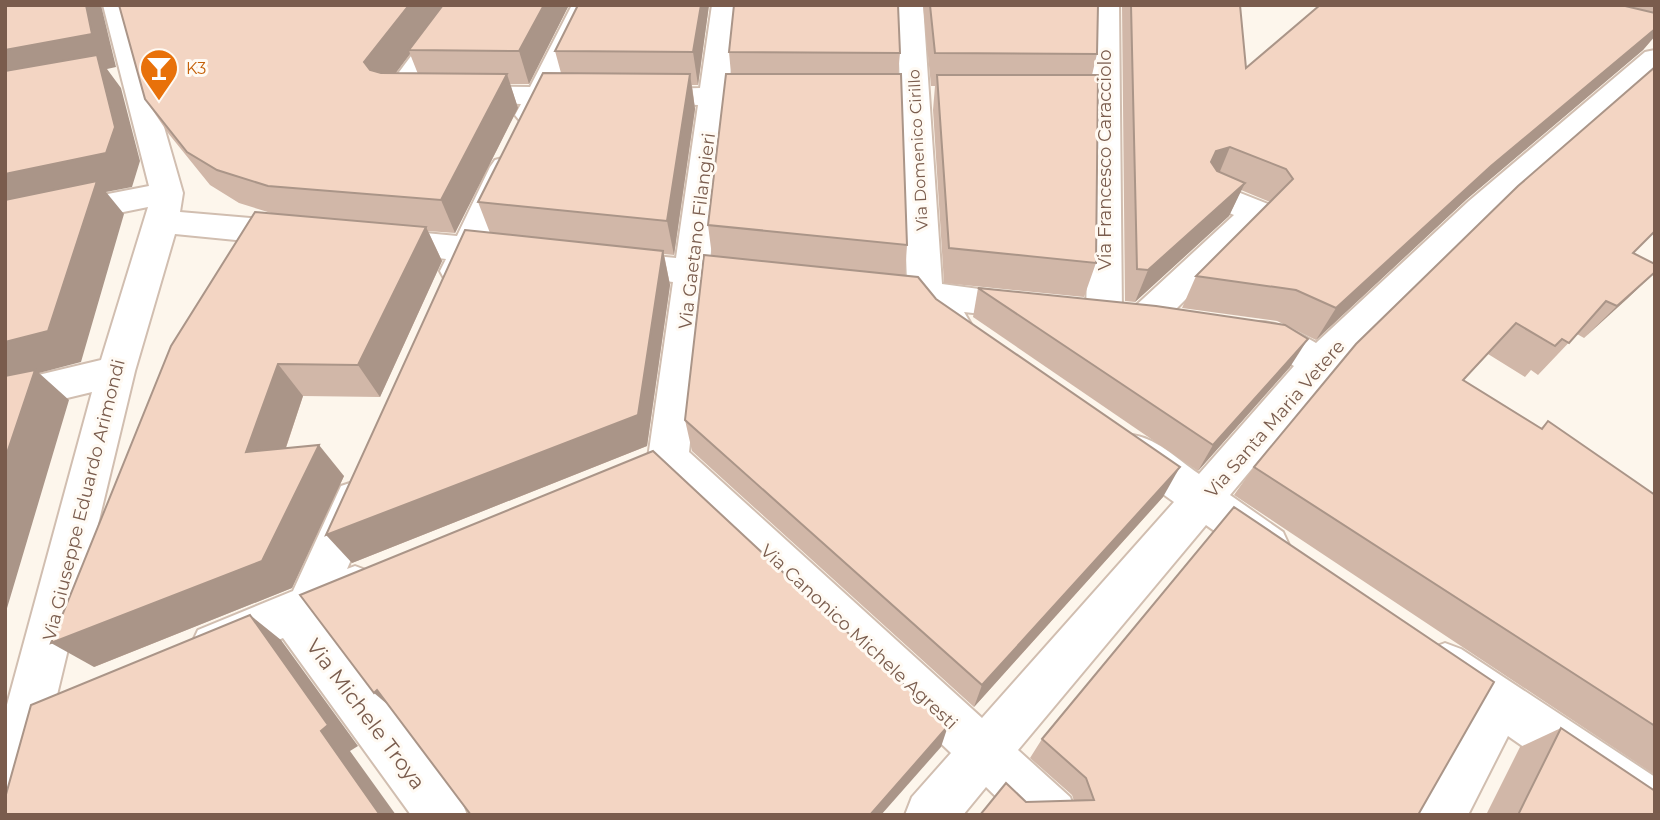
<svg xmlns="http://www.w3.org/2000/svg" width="1660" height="820" viewBox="0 0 1660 820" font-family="Montserrat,sans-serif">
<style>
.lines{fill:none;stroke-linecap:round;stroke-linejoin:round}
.street-casing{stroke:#d1beb0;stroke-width:4}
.street{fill:#fff;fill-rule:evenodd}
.wall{fill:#d1b7a8;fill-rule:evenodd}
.shaded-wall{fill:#aa9588}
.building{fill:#f3d5c3;stroke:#aa9588;stroke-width:2}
.labels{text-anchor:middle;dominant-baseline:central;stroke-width:6;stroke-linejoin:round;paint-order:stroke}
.far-food-label{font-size:16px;fill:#c56008;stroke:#fffaf3;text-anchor:start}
.far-street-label{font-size:16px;fill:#7a5c4d;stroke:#fffaf3}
.street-label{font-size:18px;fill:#7a5c4d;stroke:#fffaf3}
.near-street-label{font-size:21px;fill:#7a5c4d;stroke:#fffaf3}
</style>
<rect width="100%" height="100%" fill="#fdf6ec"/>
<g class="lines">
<defs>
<g id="street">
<polygon points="103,5 129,5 183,193 180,212 295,222 307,226 312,234 307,242 295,246 175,234 135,371 30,807 27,815 5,815 5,712 92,392 5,413 5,383 101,360 148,207 5,236 5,214 149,186"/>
<polygon points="449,5 476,5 406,101 396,104 386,101 382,95"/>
<polygon points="572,5 598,5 558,87 593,90 597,96 593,102 550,105 540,121 530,124 520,121 515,115 521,104 451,101 447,95 451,89 461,86 530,87"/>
<path d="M712 5H738L729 88 786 91 790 97 786 103 727 105 710 261 767 269 772 278 767 287 755 290 707 286 689 452 982 718 1174 502 1117 461 1111 449 1117 437C1146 427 1175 458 1199 474L1294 366 1269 351 1240 345 1235 335 1240 325C1268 316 1292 329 1316 343L1469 201 1645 52 1655 50V73L1491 217 1332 373 1230 495 1283 532 1289 545 1283 558 1268 564 1253 558 1206 525 1018 750 1070 797 1077 815H1015L986 787 963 815H905L912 797 951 753 654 470 648 458 673 282 601 273 596 264 601 255 613 252 676 258 698 105 630 102 626 96 630 90 700 88Z"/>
<path d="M897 5H923L942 284 1039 297 1045 306 1039 315 1027 319 964 312 971 324 966 334C933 344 930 312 901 303L896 294 901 285 907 283Z"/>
<polygon points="1093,5 1119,5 1122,314 1117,323 1104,327 1091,323 1086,314 1091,108 1036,105 1031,99 1036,93 1091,90"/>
<polygon points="506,157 517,160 522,167 489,239 520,245 525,253 520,261 508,265 478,262 469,280 457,283 445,280 440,271 446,259 371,249 366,241 371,233 383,229 457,236 490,167 495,160"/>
<polygon points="1215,183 1268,204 1273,212 1157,328 1144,332 1131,328 1126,319 1131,310 1234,215 1204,202 1199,194 1204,186"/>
<polygon points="356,481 371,486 377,499 347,569 355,566 371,572 377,586 371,600 324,620 460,797 467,815 411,815 283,638 214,667 198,660 191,645 198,630 293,591 341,486"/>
<polygon points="1445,643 1461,649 1655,777 1655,815 1622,815 1508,736 1468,815 1416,815 1470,710 1429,681 1422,665 1429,649"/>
</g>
</defs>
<use href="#street" class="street-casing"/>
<use href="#street" class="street"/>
</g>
<g class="wall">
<path d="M119 5H569L529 84H510L518 108 455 233 428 231 442 261 380 397 303 396 286 448 344 476 292 588 94 667 271 213 239 203 210 185 168 133 145 99ZM410 54 418 74H395Z"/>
<polygon points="578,5 709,5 698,85 692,85 695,109 674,255 664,254 670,285 647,446 352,563 490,233 478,202 561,73 555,51"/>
<polygon points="923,5 1098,5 1097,54 1092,75 1096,263 1084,297 944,283 933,110 935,86 931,86"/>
<polygon points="1122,5 1240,5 1246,68 1320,5 1655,5 1655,36 1643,50 1467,199 1316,340 1277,321 1182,308 1196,276 1270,202 1241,190 1229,216 1135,302 1125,301"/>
<polygon points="729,52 900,53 898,74 907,245 905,275 936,299 1163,497 974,707 692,451 685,420 712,256 708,225 731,74"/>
<polygon points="1633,253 1655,272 1584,338 1577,334 1538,375 1531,370 1525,377 1488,354 1463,381 1541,428 1548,421 1655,495 1655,775 1234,495 1254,467"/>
<polygon points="978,288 1290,367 1198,471 973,317"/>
<polygon points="1561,728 1655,815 1486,815 1520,747"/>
<polygon points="1042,739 1418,815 1026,802 1074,801 1072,795 1030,758"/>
</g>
<g class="shaded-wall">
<polygon points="86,5 101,5 116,67 107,69 121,88 140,161 132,187 106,192 124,214 81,362 39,373 69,400 5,615 5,50"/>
<polygon points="409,5 447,5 409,50 410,54 379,95 364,62"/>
<polygon points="544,5 569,5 529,84 519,51"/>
<polygon points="701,5 709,5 698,85 693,52"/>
<polygon points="1655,29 1655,36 1643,50 1467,199 1316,340 1336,308 1491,166"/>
<polygon points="507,74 518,108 455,233 441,200"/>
<polygon points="690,74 695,109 674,255 667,221"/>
<polygon points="1230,147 1216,181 1202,185 1216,151"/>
<polygon points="1245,183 1229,216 1135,302 1148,270"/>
<polygon points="426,227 442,261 380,397 358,365"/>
<polygon points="663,251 670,285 647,446 352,563 326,535"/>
<polygon points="1655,272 1627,299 1584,338 1617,306"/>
<polygon points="1308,339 1290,367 1198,471 1213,445"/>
<polygon points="278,364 303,396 274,483 246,452"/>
<polygon points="319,445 344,476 292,588 94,667 51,643"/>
<polygon points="1180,467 1163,497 974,707 982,685"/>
<polygon points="250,615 281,640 358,746 350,751 396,815 380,815 321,731"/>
<polygon points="377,690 400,715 374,693"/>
<polygon points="948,726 941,747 881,815 870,815"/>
</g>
<g class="building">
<polygon points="5,5 86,5 92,34 5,50"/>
<polygon points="119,5 409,5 364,62 370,70 381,73 507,74 441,200 268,186 217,170 187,152 145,99"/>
<polygon points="443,5 544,5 519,51 409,50"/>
<polygon points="578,5 701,5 693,52 555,51"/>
<polygon points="734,5 898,5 900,53 729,52"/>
<polygon points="930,5 1098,5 1097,54 935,53"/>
<polygon points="1131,5 1240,5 1246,68 1320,5 1621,5 1655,13 1655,29 1491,166 1336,308 1296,290 1196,276 1293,179 1286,169 1230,147 1216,151 1211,162 1217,171 1245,183 1148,270 1137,269"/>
<polygon points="97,55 115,127 106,153 5,174 5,71"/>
<polygon points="1655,67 1655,231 1633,253 1655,264 1655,272 1617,306 1606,301 1569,343 1562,339 1555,346 1516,323 1463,380 1542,429 1548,421 1655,495 1655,726 1254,467 1356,344 1518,186"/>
<polygon points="543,73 690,74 667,221 478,202"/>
<polygon points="726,74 901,74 907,245 708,225"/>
<polygon points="937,75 1098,75 1096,263 949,248"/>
<polygon points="97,181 48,331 5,342 5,200"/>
<polygon points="255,212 426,227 358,365 278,364 246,452 319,445 262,561 51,643 171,346"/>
<polygon points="465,230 663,251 638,415 326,535"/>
<polygon points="704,255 918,277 936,299 1180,467 982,685 685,420"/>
<polygon points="978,288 1156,306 1285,325 1308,339 1213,445"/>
<polygon points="35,370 5,459 5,376"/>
<polygon points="653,451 948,726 870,815 471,815 377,690 374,693 300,595"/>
<polygon points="1234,507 1494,682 1418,815 980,815 1006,783 1026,802 1094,800 1086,778 1042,739"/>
<polygon points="250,615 328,725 321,731 380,815 5,815 5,798 31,705"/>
<polygon points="1561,728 1655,791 1655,815 1518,815"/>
</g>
<defs>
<symbol id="bar-pin" viewBox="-11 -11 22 30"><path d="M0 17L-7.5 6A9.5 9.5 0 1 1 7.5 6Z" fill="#e8710a" stroke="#fffaf3"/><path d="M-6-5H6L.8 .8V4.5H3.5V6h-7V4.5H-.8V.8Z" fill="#fff"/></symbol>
</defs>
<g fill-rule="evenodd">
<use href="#bar-pin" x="137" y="46" width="44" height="60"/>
</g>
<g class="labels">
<g class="far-food-label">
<text x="186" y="68">K3</text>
</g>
<g class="far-street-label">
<text transform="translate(918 150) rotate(-93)">Via Domenico Cirillo</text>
</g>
<g class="street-label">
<text transform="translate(1105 160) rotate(-90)">Via Francesco Caracciolo</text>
<text transform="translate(697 231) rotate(-83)">Via Gaetano Filangieri</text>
<text transform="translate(1275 419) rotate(-49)">Via Santa Maria Vetere</text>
<text transform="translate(84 500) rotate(-76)">Via Giuseppe Eduardo Arimondi</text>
<text transform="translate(859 637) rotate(43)">Via Canonico Michele Agresti</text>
</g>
<g class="near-street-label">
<text transform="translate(366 714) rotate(53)">Via Michele Troya</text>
</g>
</g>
<rect width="1660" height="820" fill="none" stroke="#7a5c4d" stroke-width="14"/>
</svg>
